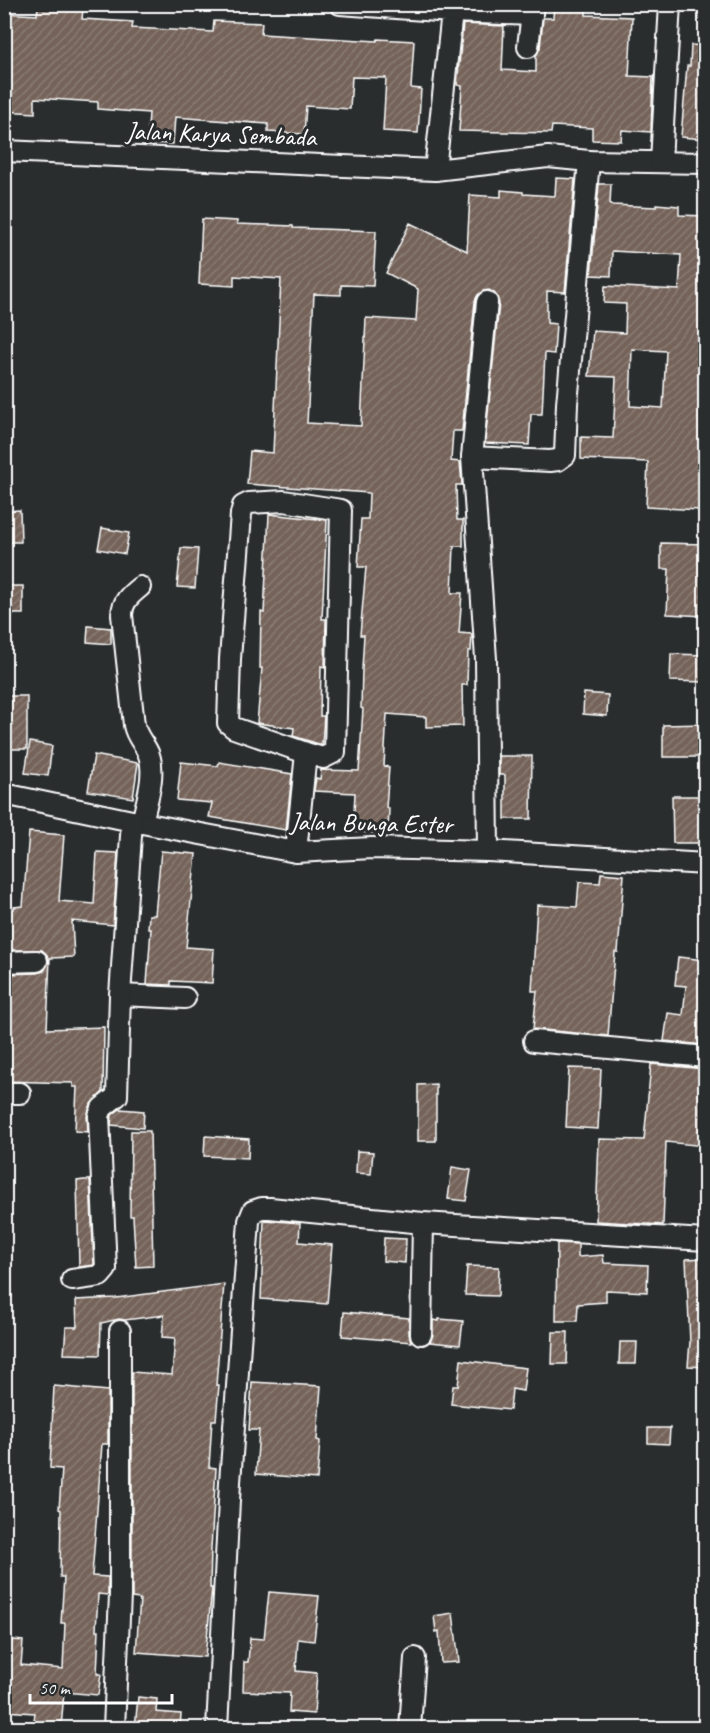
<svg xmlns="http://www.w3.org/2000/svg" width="710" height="1733" viewBox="0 0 710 1733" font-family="Caveat,sans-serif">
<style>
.building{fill:url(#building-hatch);stroke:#fff;stroke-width:1.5;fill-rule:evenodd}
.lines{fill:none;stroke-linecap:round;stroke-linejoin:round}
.minor-casing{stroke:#fff;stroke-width:24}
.minor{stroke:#2a2d2e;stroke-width:20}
.labels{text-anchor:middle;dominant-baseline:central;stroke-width:6;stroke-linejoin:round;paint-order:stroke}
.street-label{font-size:26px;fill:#fff;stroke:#2a2d2e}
</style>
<defs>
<pattern id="building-hatch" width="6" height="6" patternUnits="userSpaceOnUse" patternTransform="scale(1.5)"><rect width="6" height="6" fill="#74645a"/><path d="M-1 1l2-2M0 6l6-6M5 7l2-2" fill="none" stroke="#897b73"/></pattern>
</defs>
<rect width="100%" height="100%" fill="#2a2d2e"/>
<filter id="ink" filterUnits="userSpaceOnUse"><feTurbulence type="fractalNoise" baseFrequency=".0167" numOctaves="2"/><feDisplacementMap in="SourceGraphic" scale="12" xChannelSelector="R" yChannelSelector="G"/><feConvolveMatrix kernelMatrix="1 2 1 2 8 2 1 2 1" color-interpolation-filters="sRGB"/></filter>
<g filter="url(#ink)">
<g class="building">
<polygon points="554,4 586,4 586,15 632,17 629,76 653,77 651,132 622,130 621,141 592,140 592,128 552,126 551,133 459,131 462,86 457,85 463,24 504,26 502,70 536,72 536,56 540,48 543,18 553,18"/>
<polygon points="38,7 83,9 82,19 133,22 132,28 213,32 214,21 262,23 261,34 377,41 378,39 414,41 411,88 421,89 418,133 383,131 386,78 352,77 350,109 306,106 304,134 268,132 268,124 175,117 173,144 147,143 149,113 98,109 98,102 35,98 35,113 4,111 4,13 37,15"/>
<polygon points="691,45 705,46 704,139 681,137 687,66 690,66"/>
<polygon points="556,178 575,179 565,292 547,291 547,323 556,324 554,354 545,353 542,414 531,414 529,445 485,443 499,303 494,293 489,290 483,291 478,295 475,301 462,431 453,431 451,461 460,462 462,483 462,485 456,485 457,520 463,520 463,546 454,546 452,593 462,593 459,633 472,634 471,651 468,651 467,685 462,685 463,726 426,727 426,717 387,714 384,766 389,767 386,808 389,808 388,833 353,832 355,793 314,791 316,778 320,779 321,770 359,771 363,709 361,708 362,669 364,635 360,635 366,567 358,567 361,519 368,519 369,493 247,484 250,451 273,453 281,279 234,276 234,286 199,284 202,219 237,221 237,224 293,226 293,228 376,231 373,286 341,285 341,295 314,294 307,423 361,426 366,318 416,321 418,289 386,273 410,223 467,251 470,195 501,197 501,190 523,192 523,194 555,196"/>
<path d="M599 184H611L610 204 612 205 656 207V204L679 206V215L705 216V418L702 458H705V480H701L700 510 646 507 648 462 581 459V437L613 438 616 377 589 376 593 331 625 333 626 304 604 303 605 286 679 290 681 255 612 251 611 276 591 275ZM632 349 666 351 663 408 630 406Z"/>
<polygon points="20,510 21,542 4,542 4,511"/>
<polygon points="269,514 327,520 322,619 326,619 325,667 321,666 320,716 324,716 322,745 293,736 294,728 257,723 262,668 260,668 261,612 264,613"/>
<polygon points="102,528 129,533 125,554 98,549"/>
<polygon points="661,543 705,544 705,616 667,614 669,569 661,569"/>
<polygon points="181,548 198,549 195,588 177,587"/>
<rect x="4" y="586" width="19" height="28"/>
<polygon points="88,626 111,628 111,644 87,642"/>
<polygon points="671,654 705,655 705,682 670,681"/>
<polygon points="584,693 608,695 607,716 583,714"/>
<rect x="4" y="696" width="23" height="53"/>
<polygon points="705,724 705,757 663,757 663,725"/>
<polygon points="30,742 52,746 48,776 25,773"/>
<polygon points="94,755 138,763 133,798 88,791"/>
<polygon points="499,756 532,756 531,819 505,819 505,775 499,775"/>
<polygon points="181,762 218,766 219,762 292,774 286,830 209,817 212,803 177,800"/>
<polygon points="672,796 705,796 705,843 673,843"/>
<polygon points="29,832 64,835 59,901 94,904 97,852 118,853 113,925 72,921 74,957 50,958 47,1029 104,1027 103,1092 91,1104 87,1116 88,1132 75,1131 77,1087 73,1087 73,1083 4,1081 4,974 38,973 44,971 49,961 47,955 42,950 4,950 4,909 14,909 14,907 23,906"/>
<polygon points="161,851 196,854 186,947 214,949 212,983 171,981 171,985 147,984 151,929 148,929 149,915 155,915"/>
<polygon points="601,873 624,875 618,952 615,952 608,1036 533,1029 537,991 532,991 537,905 577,907 579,882 600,883"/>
<polygon points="678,957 705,960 705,1045 664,1041 668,1013 683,1015 686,986 675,985"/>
<polygon points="651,1064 705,1069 705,1146 666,1142 663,1225 596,1221 599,1139 644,1140"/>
<polygon points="569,1068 601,1069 598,1129 566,1127"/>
<polygon points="436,1084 436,1141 418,1141 418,1085"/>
<polygon points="120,1109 144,1111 143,1128 111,1125 112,1115"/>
<polygon points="131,1131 150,1131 153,1266 136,1267 133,1216 130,1216"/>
<polygon points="205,1136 249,1139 248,1158 204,1156"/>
<polygon points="357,1151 373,1152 371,1174 356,1173"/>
<polygon points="452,1167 471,1170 466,1201 448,1199"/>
<polygon points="84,1180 90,1180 94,1265 79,1267 77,1181"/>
<polygon points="264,1220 300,1223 299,1242 332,1245 327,1304 261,1299"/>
<polygon points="384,1238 406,1239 405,1263 383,1261"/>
<polygon points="557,1243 578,1244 578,1257 603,1255 604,1263 648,1265 647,1292 606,1290 606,1302 578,1304 577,1321 556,1321"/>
<polygon points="705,1258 705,1367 688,1366 690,1342 686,1259"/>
<polygon points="467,1266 499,1267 498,1296 465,1295"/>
<polygon points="224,1284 216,1385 219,1385 216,1420 212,1420 209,1467 216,1468 211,1548 210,1588 212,1588 205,1657 136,1652 140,1599 132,1598 132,1372 172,1375 175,1338 162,1337 164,1315 125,1320 119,1319 101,1323 100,1355 64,1354 66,1327 77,1327 76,1300 116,1298"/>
<polygon points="344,1312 409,1318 409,1334 411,1342 342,1336"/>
<polygon points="439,1319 463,1321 460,1345 430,1342 433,1335 433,1320 439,1321"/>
<polygon points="553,1332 568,1332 567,1364 552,1364"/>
<polygon points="620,1342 637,1342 636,1364 619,1364"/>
<polygon points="461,1360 526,1368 523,1391 512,1389 510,1410 451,1404 453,1386 458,1386"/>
<polygon points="252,1382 321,1386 317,1440 320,1441 317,1479 256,1474 259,1430 249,1430"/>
<polygon points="54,1386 108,1391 108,1444 102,1444 92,1576 108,1577 108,1595 98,1594 96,1630 99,1630 97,1674 101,1674 98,1695 64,1692 61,1728 33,1728 35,1713 4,1711 4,1639 23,1641 21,1665 63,1669 65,1623 61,1623 64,1577 60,1577 61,1510 59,1509 62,1469 50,1468"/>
<polygon points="648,1428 670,1428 669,1444 648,1443"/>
<polygon points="269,1592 319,1596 314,1641 298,1639 296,1671 317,1673 314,1714 289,1712 290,1693 243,1691 244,1662 248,1662 250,1638 264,1639"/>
<polygon points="453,1613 459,1662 441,1663 439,1631 436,1632 434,1616"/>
<polygon points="138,1697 157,1699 156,1712 181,1714 180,1728 135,1728"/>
</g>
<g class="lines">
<defs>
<g id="minor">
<polyline points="340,4 452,12 435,170"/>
<polyline points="453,4 452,12 532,15"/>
<polyline points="528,47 533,4"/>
<polyline points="4,151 435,170 548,157 589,161 706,163"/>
<polyline points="661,161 670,4"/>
<polyline points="487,302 472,457 486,659 488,851"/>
<polyline points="472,457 550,461 558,460 565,455 567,404 589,161"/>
<path d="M140 587C130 595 122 602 122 615L134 725C136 737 145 744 149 755 156 775 146 803 142 823"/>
<polyline points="4,794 132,821 296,852 372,848 488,851 706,864"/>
<polyline points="296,852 306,753 234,728 228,723 230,659 241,514 243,506 249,503 284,501 341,510 335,752 323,758 306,753"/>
<polyline points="4,962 37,961"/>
<polyline points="120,995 185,998"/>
<polyline points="534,1041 706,1057"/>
<polyline points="4,1093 20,1093"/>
<polyline points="72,1280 100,1276 106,1269 99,1116 102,1108 117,1096 120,995 132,821"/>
<polyline points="421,1334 423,1223"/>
<polyline points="114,1728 120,1595 120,1331"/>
<polyline points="217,1728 230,1482 249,1221 253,1211 262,1208 270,1208 423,1223 706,1240"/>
<polyline points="410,1728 415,1658"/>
</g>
</defs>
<use href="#minor" class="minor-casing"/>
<use href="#minor" class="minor"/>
</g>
</g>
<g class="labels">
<g class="street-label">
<text transform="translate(221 134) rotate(2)">Jalan Karya Sembada</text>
<text transform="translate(371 823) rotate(1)">Jalan Bunga Ester</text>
</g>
</g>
<rect width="710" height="1733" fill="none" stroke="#2a2d2e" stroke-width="24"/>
<rect x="12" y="12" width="686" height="1709" fill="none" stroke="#fff" stroke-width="2" filter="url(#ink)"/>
<path d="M30 1694v9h142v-9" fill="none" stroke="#ffffff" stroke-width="3"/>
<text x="39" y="1694" font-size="18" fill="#ffffff" stroke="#2a2d2e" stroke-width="4.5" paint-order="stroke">50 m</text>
</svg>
